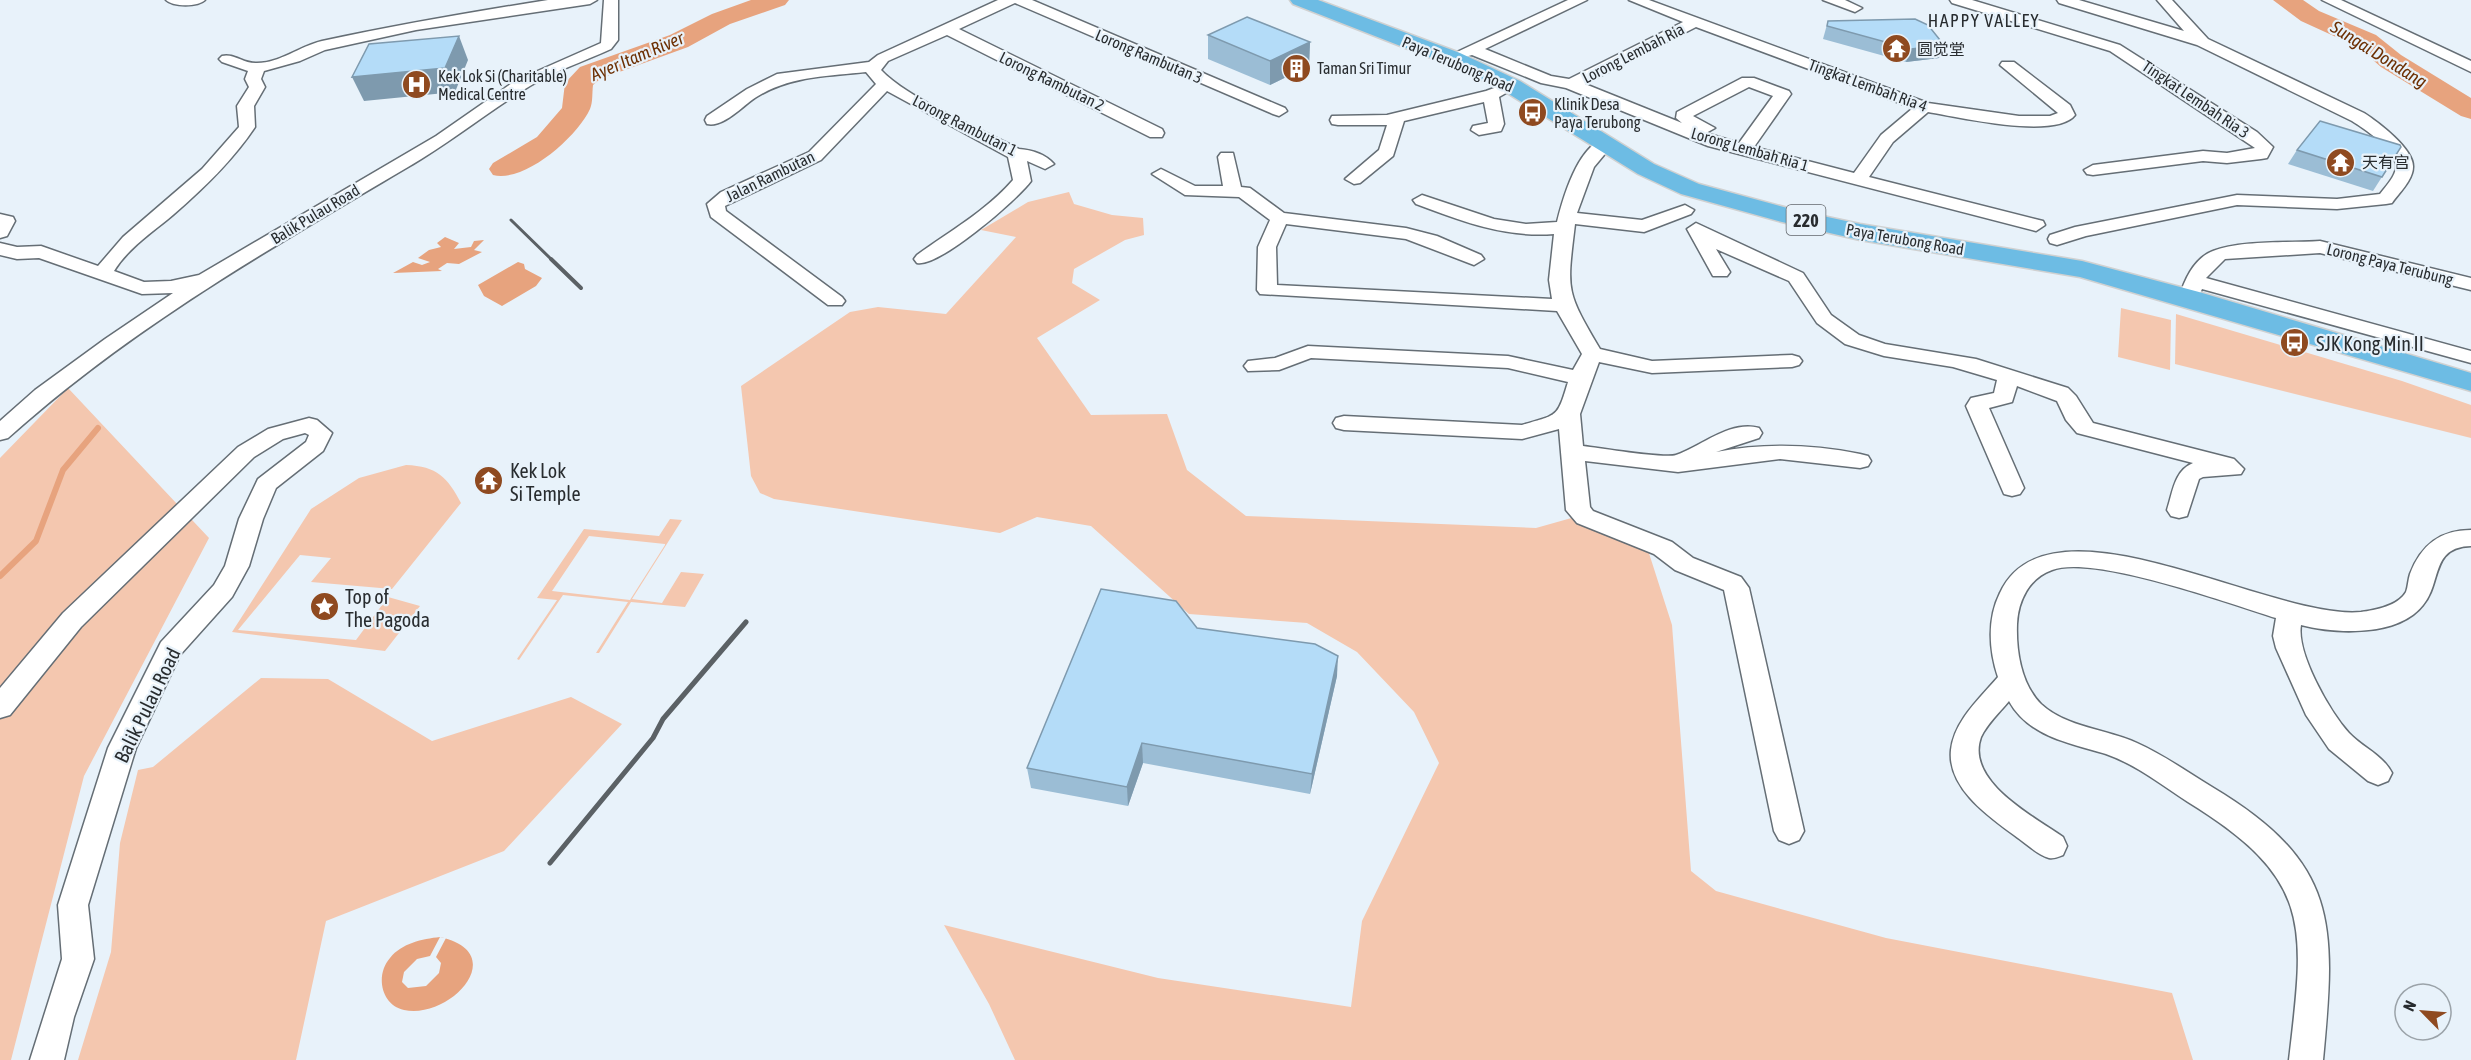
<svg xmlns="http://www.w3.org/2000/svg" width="2471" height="1060" viewBox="0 0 2471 1060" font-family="'Asap Condensed','Noto Sans SC',sans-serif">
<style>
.green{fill:#f4c7af;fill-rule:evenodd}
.water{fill:#e7a37e}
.pier{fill:#e8f2fa}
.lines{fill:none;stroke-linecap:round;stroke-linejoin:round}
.stream{stroke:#e7a37e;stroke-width:6}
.river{fill:#e7a37e;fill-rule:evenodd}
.minor-casing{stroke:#656e75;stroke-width:3}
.primary-casing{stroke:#d0d1d1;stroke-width:3}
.minor{fill:#fff;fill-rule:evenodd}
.primary{fill:#6dbce4;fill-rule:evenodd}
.rail-far2{stroke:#5b6165;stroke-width:3}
.rail-far1{stroke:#5b6165;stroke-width:4}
.rail{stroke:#5b6165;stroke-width:5}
.wall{fill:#9bbdd5}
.shaded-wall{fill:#7e9aae}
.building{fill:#b4dcf8;stroke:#7e9aae;stroke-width:1.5}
.labels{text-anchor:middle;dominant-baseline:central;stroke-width:4.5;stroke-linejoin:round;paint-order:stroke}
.far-poi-label{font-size:16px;fill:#282c2f;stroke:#e8f2fa;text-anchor:start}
.far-street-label{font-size:16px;fill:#282c2f;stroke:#e8f2fa}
.far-neighbourhood-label{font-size:18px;letter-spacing:1.5px;fill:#282c2f;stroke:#e8f2fa}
.far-water-label{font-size:18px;font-style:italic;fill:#6d3004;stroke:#e8f2fa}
.shield{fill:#e8f2fa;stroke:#62676c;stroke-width:1.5}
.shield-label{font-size:18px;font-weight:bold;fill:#282c2f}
.poi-label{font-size:20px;fill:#282c2f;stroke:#e8f2fa;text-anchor:start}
.street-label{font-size:20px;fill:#282c2f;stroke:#e8f2fa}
</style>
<rect width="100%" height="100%" fill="#e8f2fa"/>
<g class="green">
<polygon points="1069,192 1074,204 1112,215 1143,218 1144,235 1125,240 1074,269 1072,283 1100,300 1037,338 1091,415 1167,414 1187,470 1246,516 1536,528 1575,517 1647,547 1672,625 1691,871 1716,891 1886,938 2172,993 2193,1060 1015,1060 989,1004 944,925 1158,978 1351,1007 1362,921 1439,763 1414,712 1357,652 1307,623 1189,614 1091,526 1037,517 1000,533 774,499 760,493 751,476 741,386 850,312 878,307 946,314 1016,237 981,230 1028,202"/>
<polygon points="2121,308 2171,320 2170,370 2118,357"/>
<polygon points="2176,314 2402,381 2471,405 2471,438 2175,364"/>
<polygon points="68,388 209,538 84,776 11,1060 0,1060 0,458"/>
<path d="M406 465C437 466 448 478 461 503L392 589 311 582 331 558 300 555 238 630 356 640 388 597 420 606 385 651 232 632 311 509 359 478Z"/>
<path d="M670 519 682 520 632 599 662 603 681 572 704 574 685 607 631 602 599 653H596L628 602 563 595 519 660 517 659 557 600 537 598 584 529 659 536ZM589 536 665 544V545L630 600 552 591Z"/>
<polygon points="261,678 328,679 432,741 571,697 622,724 504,851 326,921 296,1060 78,1060 111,952 120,843 138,770 153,767"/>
</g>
<g class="water">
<polygon points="445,237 459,243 454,249 471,247 474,241 484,240 474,250 482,252 459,264 447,263 438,269 442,271 393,273 413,262 422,265 430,262 418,258 429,250 441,247 437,243"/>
<polygon points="518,262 524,264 525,269 542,278 536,286 502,306 484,296 478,285"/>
<path d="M440 937C512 953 450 1020 404 1010 381 1005 375 975 390 958 402 943 422 939 440 937Z"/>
</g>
<polygon class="pier" points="440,937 446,938 436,957 441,963 439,973 426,986 408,988 402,982 404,972 417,959 430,956"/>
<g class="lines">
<polyline class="stream" points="0,576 36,541 63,470 98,428"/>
<g class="river">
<path d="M751 0H789L785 5 730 24 688 47 600 79 593 85C592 93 593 102 590 109 577 137 525 183 493 175L489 169 493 163 537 137 562 108 565 83 580 67 670 35 712 14Z"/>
<polygon points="2273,0 2303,0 2319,11 2376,35 2401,55 2471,98 2471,119 2461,116 2381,67 2358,47 2301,21"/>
</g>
<defs>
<g id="minor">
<path d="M166 0H205C198 7 173 7 166 0Z"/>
<path d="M548 0H597L590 4 416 30 325 50 300 61 264 71 261 79 265 87 254 106 255 127C233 160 204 188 174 214 153 232 128 248 114 271L144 282 171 281 199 275 436 136 515 81 601 43 604 0H618V40L611 49C583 62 551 72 525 89 485 114 449 143 408 167 269 249 129 329 8 438L0 440V421L35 390 105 339 173 293 142 294 39 258 17 259 0 255V243L17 247 41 246 98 266 123 237 202 169 239 127 237 106 249 87 245 79 248 71 222 62 219 59 222 56C234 53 244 64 257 63 280 63 300 46 322 41 397 25 472 12 548 0Z"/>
<path d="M998 0H1032L1285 108 1287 111 1279 116 1273 114 1015 3 959 29 1162 129 1164 133 1162 137H1150L947 35 888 61 881 70C907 98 982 130 1019 149 1032 150 1045 154 1054 164L1045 169 1027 161 1031 181C1017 200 938 268 917 263L914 259 917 255C950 231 986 211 1013 180L1008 157 887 91 821 160 725 206 726 211 842 297 845 301 842 305H828L711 217 707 204 721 192 809 152 876 84 866 72C829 76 791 76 758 96 744 104 724 128 707 124L705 120 707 116 747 89 777 74 869 62 878 55Z"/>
<path d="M1568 0H1587L1485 49 1551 76 1569 79 1683 22 1629 0H1649L1928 103 2019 116H2050L2058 113 2000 65 2002 62H2014L2070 105 2075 115C2056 140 1958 117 1928 112L1893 142 1869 177 2043 221 2045 225 2036 231 1708 146 1566 88 1541 83 1472 55 1465 57 1457 52ZM1696 27 1913 108 1881 135 1854 173 1754 147 1791 94 1789 91 1754 78H1742L1677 112 1676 118 1682 123 1585 84ZM1749 87 1773 96 1739 143 1706 133 1715 128 1693 116Z"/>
<polygon points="1823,0 1845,0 1862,8 1855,12"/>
<polygon points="1950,0 1972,0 2120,45 2257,132 2273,147 2267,158 2261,159 2227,163 2203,161 2093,175 2087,174 2084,170 2093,165 2203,151 2227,153 2255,148 2110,51 1952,3"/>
<path d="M2057 0H2079L2184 31 2157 0H2172L2208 39 2364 113C2378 122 2414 149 2413 167 2413 180 2399 193 2392 203L2386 204 2337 209 2237 205 2086 236 2057 245 2050 243 2048 239 2050 235 2075 227 2237 195 2337 199 2380 194C2386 186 2397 175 2396 165 2394 149 2365 129 2352 121L2197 45 2059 3Z"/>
<polygon points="2322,0 2341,0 2471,61 2471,72"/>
<polygon points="1505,84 1513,89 1499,97 1504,124 1501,131 1479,135 1471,130 1473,126 1488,123 1484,102 1404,121 1393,156 1360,183 1354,184 1345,179 1379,150 1387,125 1338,125 1332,124 1330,120 1332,116 1387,115 1486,91"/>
<path d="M1606 138 1614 143 1594 167 1577 213 1642 220 1685 205 1694 210 1691 214 1644 232 1575 224C1567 291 1565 290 1600 349L1652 361 1792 355 1799 357 1802 361 1799 365 1792 367 1652 373 1599 362 1580 414 1583 446C1601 448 1664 459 1676 455 1702 446 1730 420 1759 428L1762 433 1759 438 1716 452C1765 443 1810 444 1860 454L1868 456 1871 461 1868 466 1860 468 1780 459 1678 472 1585 461 1590 507 1593 511 1672 542 1693 558 1741 577 1749 588 1804 831 1799 840 1789 844 1779 840 1774 831 1724 590 1675 570 1654 554 1577 523 1566 510 1559 429 1522 439 1344 430 1336 428 1333 423 1336 418 1344 416 1522 425C1558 414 1557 419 1568 382L1508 368 1311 358 1279 370 1248 371 1244 366 1248 361 1275 358 1308 346 1508 356 1573 370 1582 354 1557 311 1260 294 1257 290 1258 247 1270 220 1239 197 1185 195 1152 174 1161 169 1195 186H1223L1218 157 1221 153H1233L1241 187 1250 188 1284 213 1406 228 1437 236 1481 255 1484 259 1474 265 1406 239 1286 224 1276 247 1277 285 1552 299 1549 280 1554 234C1505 238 1461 221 1416 204L1413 200 1422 195 1494 219 1526 224 1557 222C1563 198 1578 145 1606 138Z"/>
<polygon points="0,214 13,217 15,221 7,236 0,238"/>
<path d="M1696 223 1803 273 1831 315 1859 335 1885 344 1976 359 2068 388 2076 396 2093 423 2234 459 2244 469 2241 474 2203 477 2199 479 2187 516 2179 518 2171 516 2167 510C2173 492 2174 471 2193 463L2077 433 2066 420 2057 401 2017 386 2012 402 1989 408 2024 488 2020 494 2012 496 2004 494 1966 406 1971 398 1994 393 1997 380 1953 367 1884 356 1845 344 1817 323 1789 281 1716 249 1730 272 1727 276H1713L1687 229Z"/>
<path d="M2320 241 2471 278V290L2320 253 2225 259 2206 278 2471 351V363L2202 289 2196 302H2182L2179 298C2184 281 2194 258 2213 251 2239 240 2291 243 2320 241Z"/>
<polygon points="309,418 317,420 332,433 323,451 276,488 263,519 249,566 232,597 180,655 136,748 88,905 94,959 74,1017 64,1060 30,1060 62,959 58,905 108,748 161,642 214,585 225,566 239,519 258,479 306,442 309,435 305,433 283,439 254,457 81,627 10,715 0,718 0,688 63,613 238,447 268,429"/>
<path d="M2471 530V546C2430 547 2442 583 2423 605 2398 637 2336 634 2301 625 2296 653 2330 712 2349 733 2362 747 2383 755 2392 773L2388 781 2378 785 2368 781 2329 749 2306 715 2276 648 2273 636 2276 618C2231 604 2093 554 2052 570 2029 578 2018 601 2017 624 2016 651 2021 684 2041 704 2067 728 2107 729 2137 743 2164 755 2187 772 2212 787 2339 863 2336 923 2323 1060H2289C2305 924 2313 879 2188 802 2162 785 2135 764 2106 754 2070 743 2029 737 2009 701 2000 712 1987 724 1981 737 1965 781 2033 816 2063 837L2067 846 2063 855C2058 857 2054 859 2049 858 2038 855 2028 845 2018 838 1991 818 1947 789 1951 750 1954 721 1980 698 1998 677 1989 650 1987 619 2000 593 2049 486 2273 621 2361 612 2376 610 2398 606 2406 592 2408 587 2408 580 2410 574 2421 545 2440 530 2471 530Z"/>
</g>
<polygon id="primary" points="1290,0 1318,0 1460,53 1520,81 1654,164 1699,184 1795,210 1860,224 2082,261 2199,292 2471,373 2471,391 2080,277 1860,240 1782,222 1681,194 1638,174 1504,91 1444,63 1293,4"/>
</defs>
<use href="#minor" class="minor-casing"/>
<use href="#primary" class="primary-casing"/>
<use href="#minor" class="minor"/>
<use href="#primary" class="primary"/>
<polyline class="rail-far2" points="511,220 552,260"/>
<polyline class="rail-far1" points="551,259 581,288"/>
<polyline class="rail" points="550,863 653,738 663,719 746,622"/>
</g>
<g class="wall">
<polygon points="1828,21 1939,58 1906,62 1823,39"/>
<polygon points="1208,35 1310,42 1309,66 1270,85 1208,59"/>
<polygon points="2401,147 2373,191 2288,164 2297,150"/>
<polygon points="1197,628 1337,676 1310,794 1143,763 1128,806 1031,788 1027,768"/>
</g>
<g class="shaded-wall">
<polygon points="459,36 468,60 455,92 364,101 352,77"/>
<polygon points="1310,42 1309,66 1270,85 1270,61"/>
<polygon points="1944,45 1939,58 1906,62 1911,49"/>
<polygon points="1338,656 1337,676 1310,794 1312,774"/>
<polygon points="1142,743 1143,763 1128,806 1127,787"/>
</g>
<g class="building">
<polygon points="1247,17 1310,42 1270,61 1208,35"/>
<polygon points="1915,19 1928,25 1944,45 1911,49 1827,26 1828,21"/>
<polygon points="459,36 445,68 352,77 369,44"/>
<polygon points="2320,121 2400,145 2401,147 2382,177 2297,150"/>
<polygon points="1101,589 1176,601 1197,628 1315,644 1338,656 1312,774 1142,743 1127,787 1027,768"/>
</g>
<defs>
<symbol id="temple-disc" viewBox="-11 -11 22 22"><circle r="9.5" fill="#8f4a20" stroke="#e8f2fa"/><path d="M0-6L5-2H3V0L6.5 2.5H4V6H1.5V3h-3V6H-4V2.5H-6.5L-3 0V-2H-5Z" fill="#fff"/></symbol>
<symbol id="building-disc" viewBox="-11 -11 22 22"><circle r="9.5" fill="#8f4a20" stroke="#e8f2fa"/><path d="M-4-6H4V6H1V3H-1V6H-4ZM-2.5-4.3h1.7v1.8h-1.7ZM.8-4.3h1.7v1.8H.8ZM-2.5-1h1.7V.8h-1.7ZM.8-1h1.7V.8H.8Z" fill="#fff"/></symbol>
<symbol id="hospital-disc" viewBox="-11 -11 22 22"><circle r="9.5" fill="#8f4a20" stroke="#e8f2fa"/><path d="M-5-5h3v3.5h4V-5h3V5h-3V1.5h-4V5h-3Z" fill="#fff"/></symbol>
<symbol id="bus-disc" viewBox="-11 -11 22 22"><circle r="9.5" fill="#8f4a20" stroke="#e8f2fa"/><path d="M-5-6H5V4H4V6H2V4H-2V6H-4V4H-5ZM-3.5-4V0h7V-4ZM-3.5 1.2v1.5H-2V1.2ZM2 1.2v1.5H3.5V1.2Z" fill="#fff"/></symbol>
<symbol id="sight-disc" viewBox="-11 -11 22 22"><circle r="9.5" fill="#8f4a20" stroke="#e8f2fa"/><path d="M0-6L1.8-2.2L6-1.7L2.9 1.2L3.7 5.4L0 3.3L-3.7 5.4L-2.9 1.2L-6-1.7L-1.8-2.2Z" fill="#fff"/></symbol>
</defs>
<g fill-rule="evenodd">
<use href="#temple-disc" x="1880" y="32" width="33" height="33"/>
<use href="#building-disc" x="1280" y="52" width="33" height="33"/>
<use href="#hospital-disc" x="400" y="68" width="33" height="33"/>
<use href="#bus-disc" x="1516" y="96" width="33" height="33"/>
<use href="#temple-disc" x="2324" y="146" width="33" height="33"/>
<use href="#bus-disc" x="2278" y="326" width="33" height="33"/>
<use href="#temple-disc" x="472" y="464" width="33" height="33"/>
<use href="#sight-disc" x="308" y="590" width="33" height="33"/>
</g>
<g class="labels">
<g class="far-poi-label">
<text x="1917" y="49">圆觉堂</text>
<text x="1317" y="68">Taman Sri Timur</text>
<text x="438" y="76">Kek Lok Si (Charitable)<tspan x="438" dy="18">Medical Centre</tspan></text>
<text x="1554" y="104">Klinik Desa<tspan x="1554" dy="18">Paya Terubong</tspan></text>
<text x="2362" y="162">天有宫</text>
</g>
<g class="far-street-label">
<text transform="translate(1633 53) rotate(-27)">Lorong Lembah Ria</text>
<text transform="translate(1149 56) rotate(23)">Lorong Rambutan 3</text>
<text transform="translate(1458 64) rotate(23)">Paya Terubong Road</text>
<text transform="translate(1052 81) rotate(26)">Lorong Rambutan 2</text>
<text transform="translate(1868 85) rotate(20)">Tingkat Lembah Ria 4</text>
<text transform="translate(2196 99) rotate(34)">Tingkat Lembah Ria 3</text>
<text transform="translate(965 125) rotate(27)">Lorong Rambutan 1</text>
<text transform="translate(1750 149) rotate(16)">Lorong Lembah Ria 1</text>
<text transform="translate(770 176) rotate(-26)">Jalan Rambutan</text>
<text transform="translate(315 214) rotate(-31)">Balik Pulau Road</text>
<text transform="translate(1905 239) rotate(10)">Paya Terubong Road</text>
<text transform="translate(2390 264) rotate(14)">Lorong Paya Terubung</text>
</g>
<g class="far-neighbourhood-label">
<text x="1984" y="20">HAPPY VALLEY</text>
</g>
<g class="far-water-label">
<text transform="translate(2379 54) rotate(32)">Sungai Dondang</text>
<text transform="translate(637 56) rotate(-23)">Ayer Itam River</text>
</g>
<rect class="shield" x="1786.5" y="205" width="39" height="30" rx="4.5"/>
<g class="shield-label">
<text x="1806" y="220">220</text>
</g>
<g class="poi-label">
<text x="2316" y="343">SJK Kong Min II</text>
<text x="510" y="470">Kek Lok<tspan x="510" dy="23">Si Temple</tspan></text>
<text x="345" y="596">Top of<tspan x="345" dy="23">The Pagoda</tspan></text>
</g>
<g class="street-label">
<text transform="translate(147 705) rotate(-64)">Balik Pulau Road</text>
</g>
</g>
<g transform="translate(2423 1012) rotate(295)"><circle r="28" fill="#e8f2fa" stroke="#9ba3a9" stroke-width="1.5"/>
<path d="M0-4.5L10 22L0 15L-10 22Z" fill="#8f4a20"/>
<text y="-9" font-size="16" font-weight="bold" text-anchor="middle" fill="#282c2f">N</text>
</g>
</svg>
